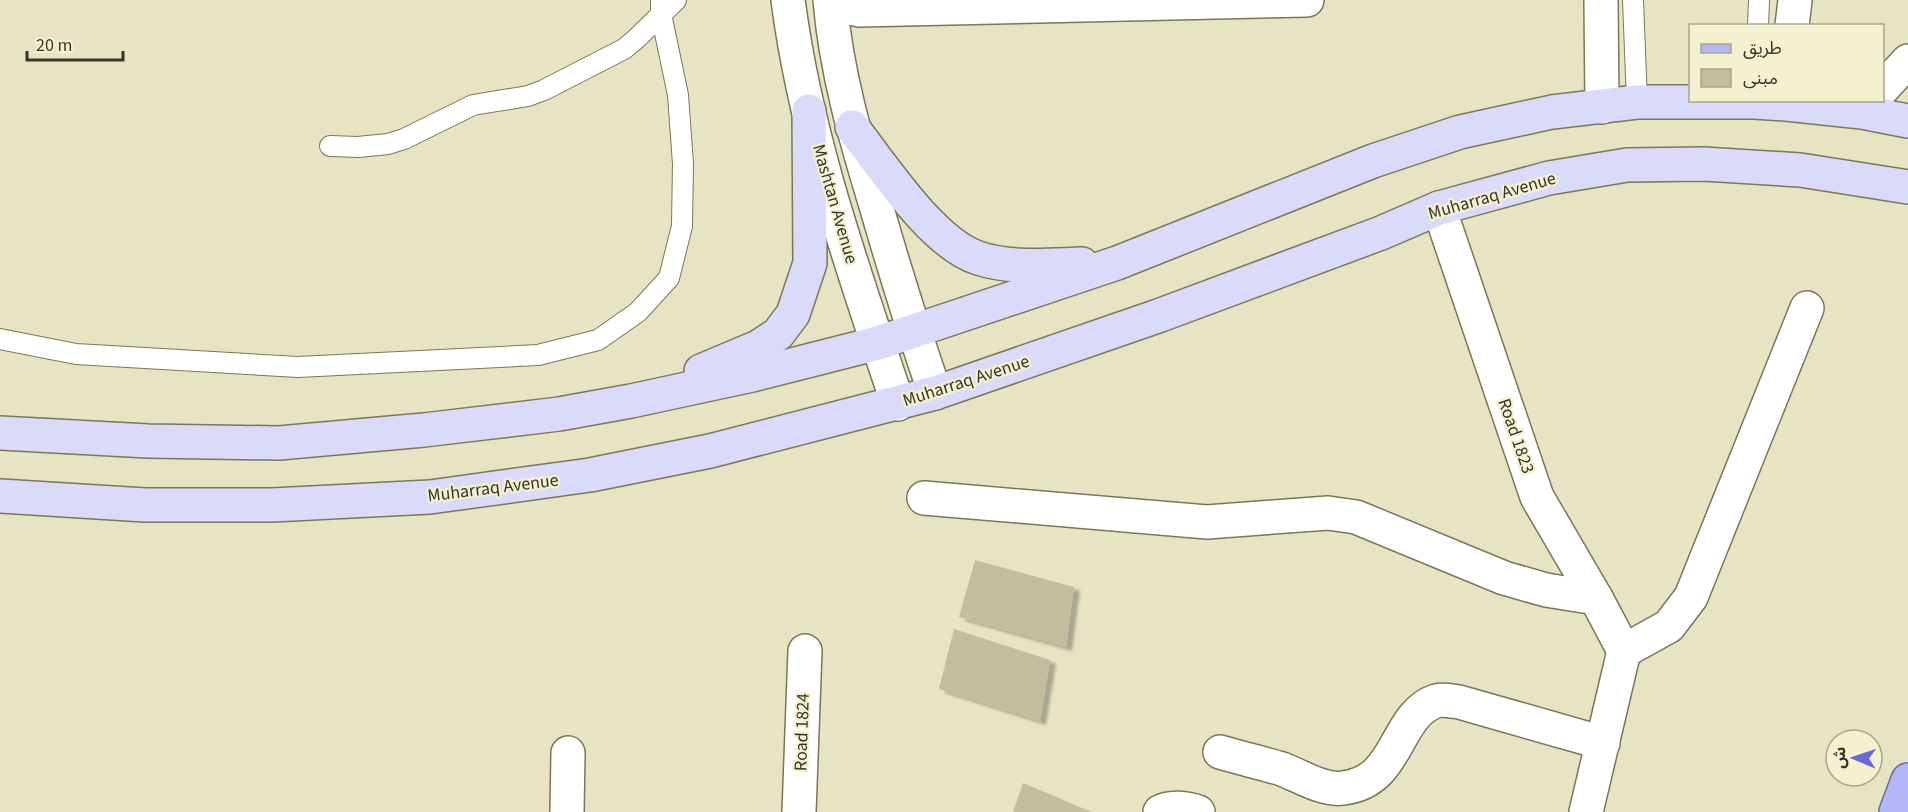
<svg xmlns="http://www.w3.org/2000/svg" width="1908" height="812" viewBox="0 0 1908 812" font-family="'Source Sans 3','Noto Sans Arabic',sans-serif">
<style>
.building{fill:#c1be9e;filter:url(#shadow)}
.lines{fill:none;stroke-linecap:round;stroke-linejoin:round}
.service-casing{stroke:#7a7759;stroke-width:22}
.minor-casing{stroke:#7a7759;stroke-width:36}
.tertiary-casing{stroke:#7a7759;stroke-width:36}
.secondary-casing{stroke:#7a7759;stroke-width:36}
.primary-casing{stroke:#6869ac;stroke-width:36}
.service{stroke:#fff;stroke-width:20}
.minor{stroke:#fff;stroke-width:33}
.tertiary{stroke:#fff;stroke-width:33}
.secondary{stroke:#dadafb;stroke-width:33}
.primary{stroke:#b5b6f8;stroke-width:33}
.labels{text-anchor:middle;dominant-baseline:central;stroke-width:4.5;stroke-linejoin:round;paint-order:stroke}
.street-label{font-size:18px;fill:#373528;stroke:#f4f1d0}
</style>
<defs>
<filter id="shadow"><feDropShadow dx="6" dy="4" stdDeviation="1.5" flood-color="#0004"/></filter>
</defs>
<rect width="100%" height="100%" fill="#e7e4c3"/>
<g class="building">
<polygon points="975,560 1074,587 1066,647 959,617"/>
<polygon points="954,629 1050,660 1040,721 939,689"/>
<polygon points="1023,783 1091,812 1013,812"/>
</g>
<g class="lines">
<defs>
<g id="service">
<polyline points="1633,0 1637,102"/>
<polyline points="1758,26 1759,0"/>
<polyline points="330,146 358,147 388,144 404,139 473,105 528,96 544,90 624,49 636,39 676,0"/>
<polyline points="0,339 76,354 298,367 538,355 598,340 638,312 669,278 682,226 683,164 678,95 661,14 661,0"/>
</g>
<g id="minor">
<polyline points="837,0 850,8 860,10 1307,0"/>
<polyline points="1601,0 1602,107"/>
<polyline points="1792,26 1795,0"/>
<polyline points="1882,89 1908,61"/>
<polyline points="1439,208 1537,497 1596,598 1624,651"/>
<polyline points="924,498 1207,522 1328,513 1356,517 1504,578 1546,590 1596,598"/>
<path d="M1220 752C1240 758 1262 763 1282 769 1300 776 1324 791 1343 788 1400 782 1394 715 1436 701 1443 699 1452 701 1459 702L1603 743"/>
<polyline points="567,812 568,753"/>
<polyline points="799,812 805,651"/>
<path d="M1160 812C1170 806 1187 808 1198 812"/>
<polyline points="1586,812 1624,651 1669,626 1691,597 1807,308"/>
</g>
<g id="tertiary">
<path d="M788 0C806 139 854 272 898 404"/>
<path d="M830 0C836 72 856 140 877 209 895 271 914 332 935 393"/>
</g>
<g id="secondary">
<path d="M852 127C882 165 932 243 978 258 1011 269 1048 265 1082 264"/>
<polyline points="701,371 758,347 778,334 793,314 810,263 809,111"/>
<polyline points="0,433 148,441 279,443 424,430 559,414 631,401 752,375 878,343 1117,263 1373,161 1460,132 1552,112 1637,102 1754,102 1786,104 1862,112 1908,121"/>
<polyline points="0,496 145,505 272,505 430,497 590,475 710,451 935,393 1158,316 1381,233 1439,208 1549,178 1627,165 1704,164 1800,170 1908,187"/>
</g>
<polyline id="primary" points="1896,812 1908,780"/>
</defs>
<use href="#service" class="service-casing"/>
<use href="#minor" class="minor-casing"/>
<use href="#tertiary" class="tertiary-casing"/>
<use href="#secondary" class="secondary-casing"/>
<use href="#primary" class="primary-casing"/>
<use href="#service" class="service"/>
<use href="#minor" class="minor"/>
<use href="#tertiary" class="tertiary"/>
<use href="#secondary" class="secondary"/>
<use href="#primary" class="primary"/>
</g>
<g class="labels">
<g class="street-label">
<text transform="translate(1492 196) rotate(-16)">Muharraq Avenue</text>
<text transform="translate(835 204) rotate(74)">Mashtan Avenue</text>
<text transform="translate(966 381) rotate(-18)">Muharraq Avenue</text>
<text transform="translate(1516 436) rotate(71)">Road 1823</text>
<text transform="translate(493 488) rotate(-7)">Muharraq Avenue</text>
<text transform="translate(802 732) rotate(-88)">Road 1824</text>
</g>
</g>
<rect x="1689" y="24" width="195" height="78" fill="#f4f1d0" stroke="#a8a68d" stroke-width="1.5"/>
<rect x="1701" y="44" width="30" height="9" fill="#b5b6f8" stroke="#a8a68d" stroke-width="1.5"/>
<text x="1743" y="54" font-size="18" fill="#373528">طريق</text>
<rect x="1701" y="69" width="30" height="18" fill="#c1be9e" stroke="#a8a68d" stroke-width="1.5"/>
<text x="1743" y="84" font-size="18" fill="#373528">مبنى</text>
<g transform="translate(1854 758) rotate(272)"><circle r="28" fill="#f4f1d0" stroke="#a8a68d" stroke-width="1.5"/>
<path d="M0-4.5L10 22L0 15L-10 22Z" fill="#6967e0"/>
<text y="-9" font-size="16" font-weight="bold" text-anchor="middle" fill="#373528">ش</text>
</g>
<path d="M27 51v9h96v-9" fill="none" stroke="#373528" stroke-width="3"/>
<text x="36" y="51" font-size="18" fill="#373528" stroke="#f4f1d0" stroke-width="4.5" paint-order="stroke">20 m</text>
</svg>
